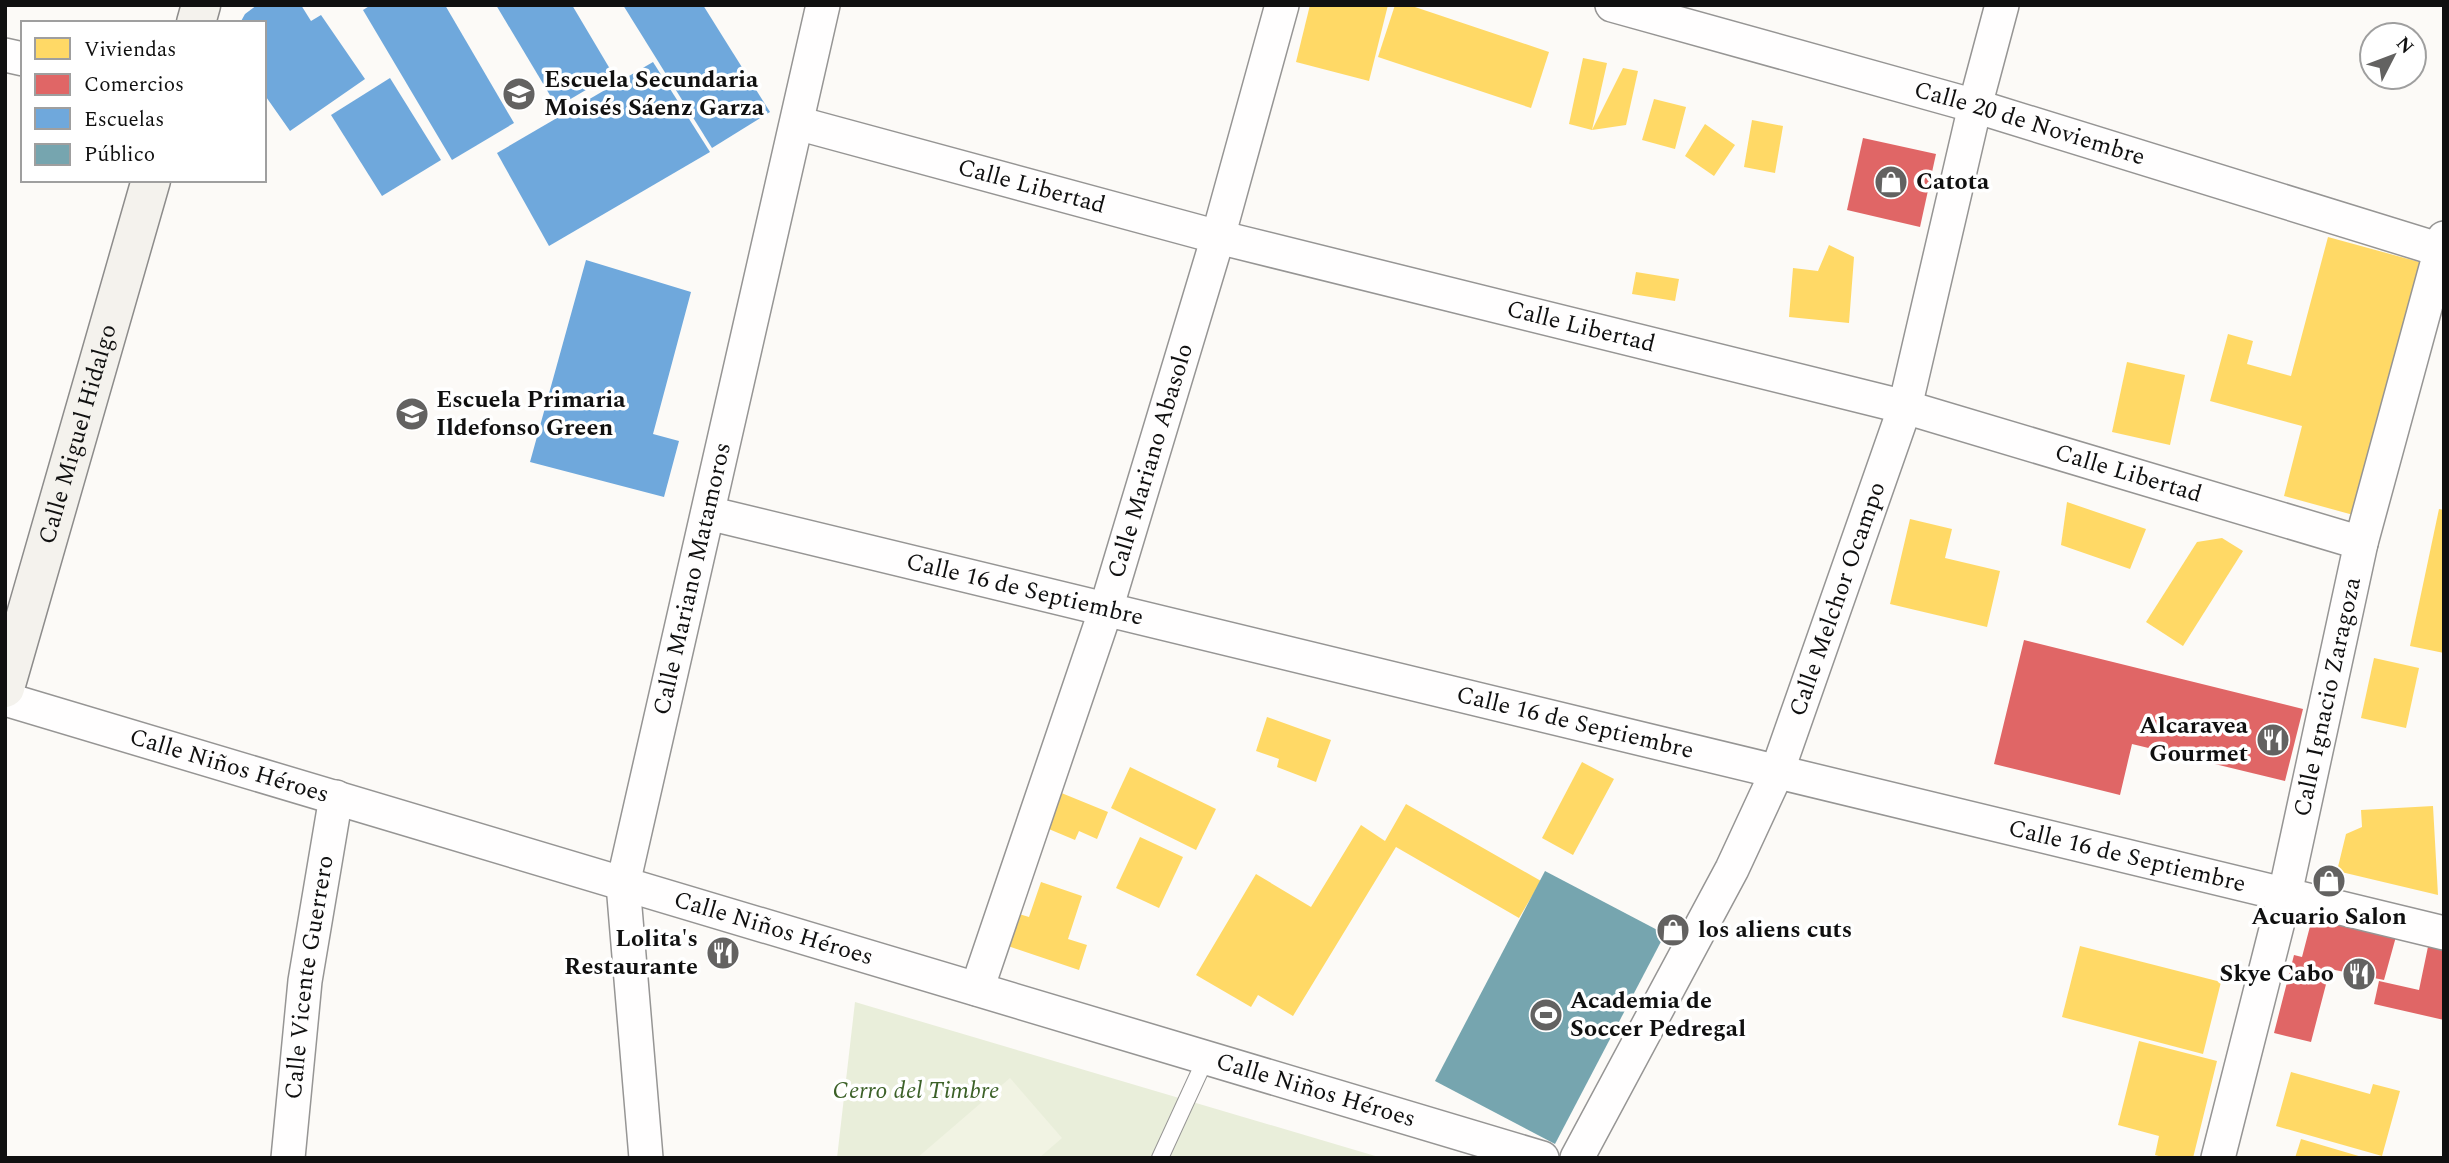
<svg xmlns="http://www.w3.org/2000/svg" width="2449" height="1163" viewBox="0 0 2449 1163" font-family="Spectral,serif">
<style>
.green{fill:#e9eeda}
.pitch{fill:#f1f3e3}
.homes{fill:#ffd966}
.shops{fill:#e06666}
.schools{fill:#6fa8dc}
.public{fill:#76a5af}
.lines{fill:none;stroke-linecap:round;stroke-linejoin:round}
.service-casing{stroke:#969594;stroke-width:18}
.minor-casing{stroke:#969594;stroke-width:36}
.secondary-casing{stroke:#8d8c8b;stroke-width:41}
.service{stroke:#fffefe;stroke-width:16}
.minor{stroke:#fffefe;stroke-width:33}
.secondary{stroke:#f4f2ed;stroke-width:38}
.labels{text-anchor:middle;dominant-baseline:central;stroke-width:7;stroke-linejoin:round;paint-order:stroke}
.poi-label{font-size:24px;font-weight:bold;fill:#101010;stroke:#fff;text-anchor:start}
.street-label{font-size:24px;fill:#101010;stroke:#fff}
.park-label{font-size:24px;font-style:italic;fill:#3c6128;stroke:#fff}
</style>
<rect width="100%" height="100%" fill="#fcfaf7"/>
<polygon class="green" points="855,1002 1382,1158 837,1158"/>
<polygon class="pitch" points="1010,1078 1062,1138 1039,1158 917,1158"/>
<g class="homes">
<polygon points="1310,5 1388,5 1369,81 1296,62"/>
<polygon points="1395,5 1409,5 1549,52 1531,108 1378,57"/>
<polygon points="1583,58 1607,63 1592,130 1569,124"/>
<polygon points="1623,68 1638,71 1626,125 1592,130"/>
<polygon points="1654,99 1686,107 1675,149 1642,140"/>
<polygon points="1752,120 1783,126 1775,173 1744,167"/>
<polygon points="1705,124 1735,145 1714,176 1685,156"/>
<polygon points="2328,237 2423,263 2357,516 2284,496 2302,426 2210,401 2228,334 2253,341 2247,364 2291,376"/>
<polygon points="1829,245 1854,257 1849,323 1789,317 1793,268 1818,271"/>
<polygon points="1636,272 1679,279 1675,301 1632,294"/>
<polygon points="2127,362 2185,375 2170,445 2112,432"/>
<polygon points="2067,502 2146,529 2130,569 2061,545"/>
<polygon points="2439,509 2444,510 2444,653 2410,646"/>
<polygon points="1910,519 1952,529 1945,558 2000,571 1987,627 1890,604"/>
<polygon points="2222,538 2243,551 2183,646 2146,622 2197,542"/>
<polygon points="2374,658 2419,668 2406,728 2361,718"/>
<polygon points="1267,717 1331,740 1316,782 1277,767 1279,759 1256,751"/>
<polygon points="1582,762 1614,779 1573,855 1542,838"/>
<polygon points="1130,767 1216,809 1196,850 1111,808"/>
<polygon points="1059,792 1108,812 1097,839 1079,831 1075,840 1044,827"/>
<polygon points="1406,804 1541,881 1519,918 1396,847 1293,1016 1258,995 1251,1007 1196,975 1256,874 1311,907 1361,825 1385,841"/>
<polygon points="2433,806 2438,895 2337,871 2346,834 2362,827 2361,810"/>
<polygon points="1140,837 1183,857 1159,908 1116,888"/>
<polygon points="1041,882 1082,896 1068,939 1087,945 1079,970 1008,946 1019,914 1029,917"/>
<polygon points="2080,946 2221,982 2203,1054 2062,1017"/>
<polygon points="2139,1041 2217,1061 2193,1158 2166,1158 2155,1155 2159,1136 2118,1125"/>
<polygon points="2291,1072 2370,1094 2373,1084 2400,1091 2382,1156 2276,1126"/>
<polygon points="2301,1139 2362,1157 2361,1158 2295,1158"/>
</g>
<g class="shops">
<polygon points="1863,138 1936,154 1920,227 1847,210"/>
<polygon points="2024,640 2303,709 2285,781 2132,744 2120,795 1994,764"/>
<polygon points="2314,911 2397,933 2384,980 2330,969 2311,1042 2274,1033 2294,955 2302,957"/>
<polygon points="2430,937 2444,940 2444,1020 2374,1004 2379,981 2419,990"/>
</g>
<g class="schools">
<polygon points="257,5 301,5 311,21 321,15 365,79 290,131 264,94 264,23 240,23 245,14"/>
<polygon points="371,5 445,5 514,123 452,160 363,10"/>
<polygon points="496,5 572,5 613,74 557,107"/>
<polygon points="623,5 703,5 770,112 712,148"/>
<polygon points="653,62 710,152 549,246 497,153"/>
<polygon points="390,78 441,160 382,196 331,115"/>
<polygon points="586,260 691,292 653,434 679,441 664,497 530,462"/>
</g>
<polygon class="public" points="1545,871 1665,934 1555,1144 1435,1081"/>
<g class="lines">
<defs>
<polyline id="service" points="1160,1158 1206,1058"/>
<g id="minor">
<path id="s1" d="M1612 5 1975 106 2444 251"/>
<polyline points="5,55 23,59"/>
<path id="s2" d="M797 123 1218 237 1905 407 2361 543"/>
<path id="s3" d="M708 513 2444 933"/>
<path id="s4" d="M5 699 1542 1158"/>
<path id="s5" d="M977 989 1106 609 1218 237 1282 5"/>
<path id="s6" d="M288 1158 305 981 336 797"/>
<path id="s7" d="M646 1158 623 884 823 5"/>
<path id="s8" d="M1577 1158 1732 869 1777 772 1905 407 1975 106 2002 5"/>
<path id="s9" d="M2218 1158 2285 894 2361 543 2444 238"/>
</g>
<g id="secondary">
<polyline points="196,23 201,5"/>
<path id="s10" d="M5 688 151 180"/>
</g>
</defs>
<use href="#service" class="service-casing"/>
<use href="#minor" class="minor-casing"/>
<use href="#secondary" class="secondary-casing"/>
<use href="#service" class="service"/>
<use href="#minor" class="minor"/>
<use href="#secondary" class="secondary"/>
</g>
<defs>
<symbol id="school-disc" viewBox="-11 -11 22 22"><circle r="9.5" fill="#636261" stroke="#fff"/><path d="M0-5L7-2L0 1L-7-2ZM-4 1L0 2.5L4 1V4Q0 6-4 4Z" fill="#fff"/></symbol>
<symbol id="shop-disc" viewBox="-11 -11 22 22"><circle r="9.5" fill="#636261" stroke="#fff"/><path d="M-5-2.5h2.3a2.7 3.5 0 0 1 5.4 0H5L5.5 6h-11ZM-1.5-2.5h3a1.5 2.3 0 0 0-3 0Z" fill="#fff"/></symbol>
<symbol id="restaurant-disc" viewBox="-11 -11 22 22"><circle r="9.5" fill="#636261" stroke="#fff"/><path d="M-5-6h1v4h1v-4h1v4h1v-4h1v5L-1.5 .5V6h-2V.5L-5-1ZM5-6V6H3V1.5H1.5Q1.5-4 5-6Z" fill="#fff"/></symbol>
<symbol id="stadium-disc" viewBox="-11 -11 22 22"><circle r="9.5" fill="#636261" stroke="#fff"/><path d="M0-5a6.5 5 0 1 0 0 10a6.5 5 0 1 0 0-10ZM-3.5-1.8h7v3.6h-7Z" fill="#fff"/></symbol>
</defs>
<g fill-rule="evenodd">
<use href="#school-disc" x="500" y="75" width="38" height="38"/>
<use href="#shop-disc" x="1872" y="163" width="38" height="38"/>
<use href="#school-disc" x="393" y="395" width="38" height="38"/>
<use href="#restaurant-disc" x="2254" y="721" width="38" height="38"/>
<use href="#shop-disc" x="2310" y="862" width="38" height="38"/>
<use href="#shop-disc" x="1654" y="911" width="38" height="38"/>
<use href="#restaurant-disc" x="704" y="934" width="38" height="38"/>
<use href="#restaurant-disc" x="2340" y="955" width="38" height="38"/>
<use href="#stadium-disc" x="1527" y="996" width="38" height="38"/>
</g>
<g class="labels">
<g class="poi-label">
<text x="544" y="80">Escuela Secundaria<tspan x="544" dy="28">Moisés Sáenz Garza</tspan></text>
<text x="1916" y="182">Catota</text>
<text x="436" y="400">Escuela Primaria<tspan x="436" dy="28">Ildefonso Green</tspan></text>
<text x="2248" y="726" text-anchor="end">Alcaravea<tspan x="2248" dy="28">Gourmet</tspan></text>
<text x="2329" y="917" text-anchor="middle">Acuario Salon</text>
<text x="1698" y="930">los aliens cuts</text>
<text x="698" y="939" text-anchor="end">Lolita's<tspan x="698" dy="28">Restaurante</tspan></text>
<text x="2334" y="974" text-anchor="end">Skye Cabo</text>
<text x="1570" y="1001">Academia de<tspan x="1570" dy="28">Soccer Pedregal</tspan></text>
</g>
<g class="street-label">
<text stroke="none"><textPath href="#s1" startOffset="434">Calle 20 de Noviembre</textPath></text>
<text stroke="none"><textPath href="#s2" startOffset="243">Calle Libertad</textPath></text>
<text stroke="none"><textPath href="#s2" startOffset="810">Calle Libertad</textPath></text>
<text stroke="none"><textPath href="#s10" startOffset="264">Calle Miguel Hidalgo</textPath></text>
<text stroke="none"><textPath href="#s5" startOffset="556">Calle Mariano Abasolo</textPath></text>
<text stroke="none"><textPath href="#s2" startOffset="1377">Calle Libertad</textPath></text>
<text stroke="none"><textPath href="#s7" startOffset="588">Calle Mariano Matamoros</textPath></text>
<text stroke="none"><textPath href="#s3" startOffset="326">Calle 16 de Septiembre</textPath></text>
<text stroke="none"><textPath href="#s8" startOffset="618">Calle Melchor Ocampo</textPath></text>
<text stroke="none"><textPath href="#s9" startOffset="474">Calle Ignacio Zaragoza</textPath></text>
<text stroke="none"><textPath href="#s3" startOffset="892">Calle 16 de Septiembre</textPath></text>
<text stroke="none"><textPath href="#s4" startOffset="234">Calle Niños Héroes</textPath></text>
<text stroke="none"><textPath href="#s3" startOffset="1460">Calle 16 de Septiembre</textPath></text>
<text stroke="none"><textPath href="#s4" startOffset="802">Calle Niños Héroes</textPath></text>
<text stroke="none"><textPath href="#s6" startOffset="182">Calle Vicente Guerrero</textPath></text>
<text stroke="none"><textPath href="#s4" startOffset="1368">Calle Niños Héroes</textPath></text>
</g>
<g class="park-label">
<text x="916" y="1091">Cerro del Timbre</text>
</g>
</g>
<rect width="2449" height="1163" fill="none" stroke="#101010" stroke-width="14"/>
<rect x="21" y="21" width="245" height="161" fill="#ffffff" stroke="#9f9f9f" stroke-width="2"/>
<rect x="35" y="38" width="35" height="21" fill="#ffd966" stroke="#9f9f9f" stroke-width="2"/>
<text x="84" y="56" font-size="21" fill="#101010">Viviendas</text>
<rect x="35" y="74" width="35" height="21" fill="#e06666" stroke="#9f9f9f" stroke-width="2"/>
<text x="84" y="91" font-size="21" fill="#101010">Comercios</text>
<rect x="35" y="108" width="35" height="21" fill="#6fa8dc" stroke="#9f9f9f" stroke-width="2"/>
<text x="84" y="126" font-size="21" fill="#101010">Escuelas</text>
<rect x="35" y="144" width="35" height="21" fill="#76a5af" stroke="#9f9f9f" stroke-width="2"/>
<text x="84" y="161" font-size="21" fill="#101010">Público</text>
<g transform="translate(2393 56) rotate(48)"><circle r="33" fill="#ffffff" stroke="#9f9f9f" stroke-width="2"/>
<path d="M0-5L12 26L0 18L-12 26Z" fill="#636261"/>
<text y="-10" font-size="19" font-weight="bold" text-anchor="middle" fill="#101010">N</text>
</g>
</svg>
